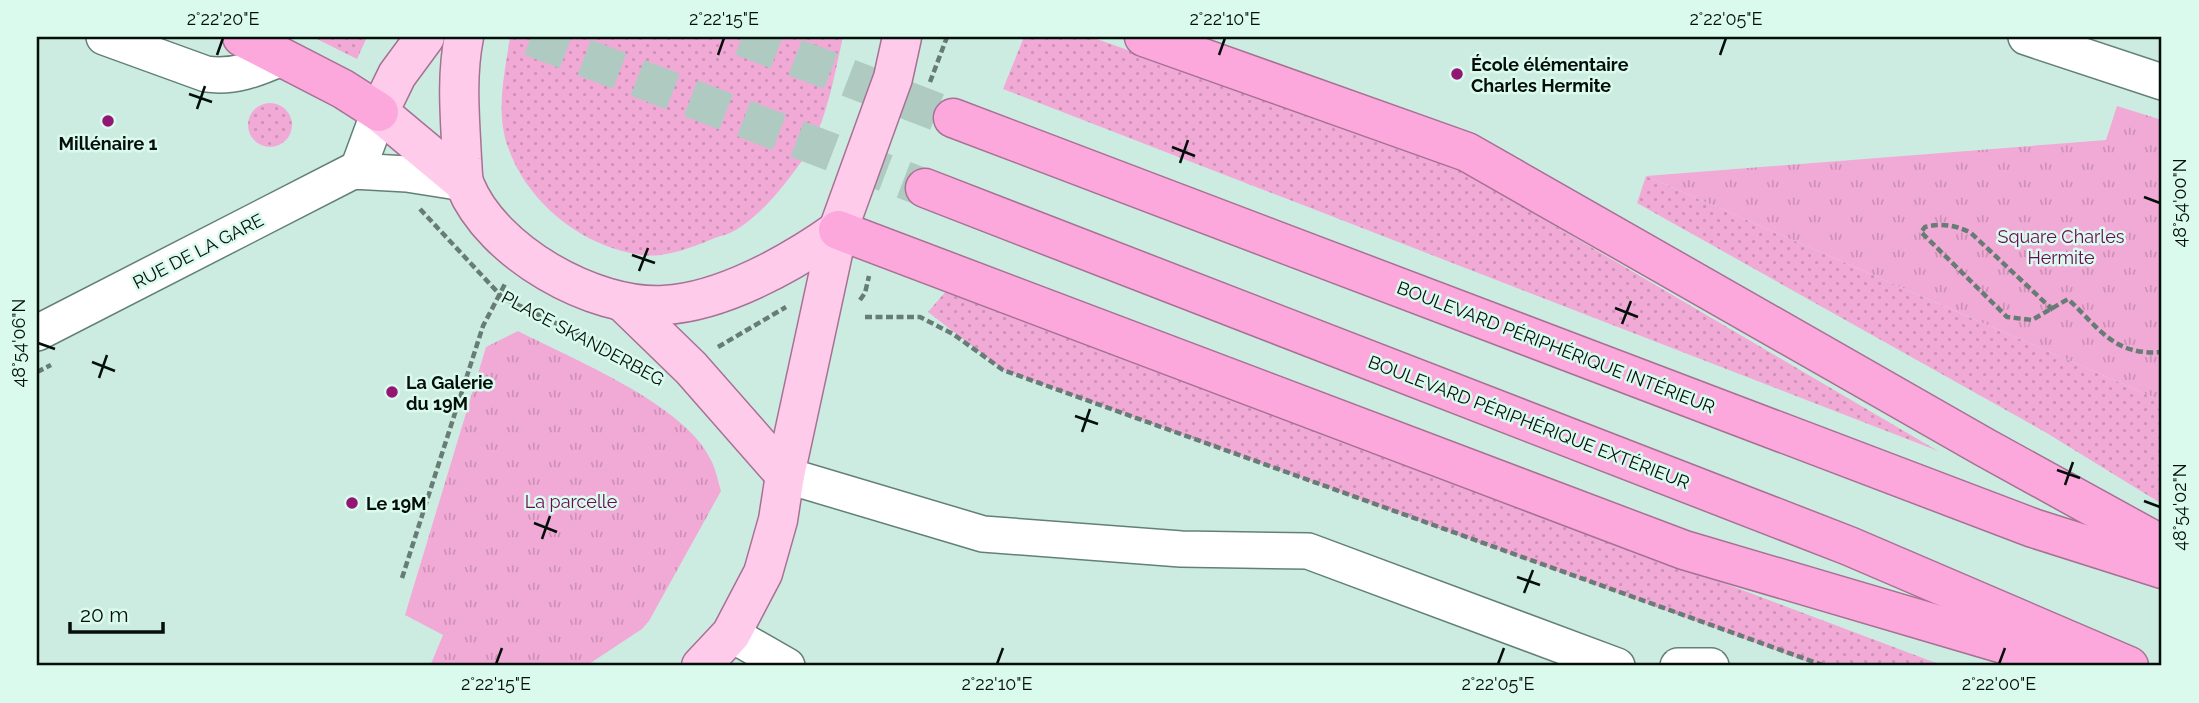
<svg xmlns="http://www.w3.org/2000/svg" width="2199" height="703" viewBox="0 0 2199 703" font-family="Raleway,sans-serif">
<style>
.grass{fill:url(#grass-dots)}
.park{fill:url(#park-tufts)}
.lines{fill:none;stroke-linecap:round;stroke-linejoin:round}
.highway-tunnel{stroke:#afcbc1;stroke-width:38;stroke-dasharray:38 19;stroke-linecap:butt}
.minor-casing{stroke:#638076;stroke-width:38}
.major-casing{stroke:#a67293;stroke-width:41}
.highway-casing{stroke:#a67293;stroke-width:41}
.path{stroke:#677c74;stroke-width:4.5;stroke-dasharray:7 3.5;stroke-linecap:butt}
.minor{stroke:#fff;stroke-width:35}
.major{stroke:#fecbeb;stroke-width:38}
.highway{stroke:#fda8dd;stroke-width:38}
.ticks{fill:none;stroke:#040e0a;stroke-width:2.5}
.poi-dot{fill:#931772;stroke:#dafaee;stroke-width:2.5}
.labels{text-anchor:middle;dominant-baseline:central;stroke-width:5;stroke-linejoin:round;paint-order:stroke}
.poi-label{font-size:18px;font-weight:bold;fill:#040e0a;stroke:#dafaee;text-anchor:start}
.park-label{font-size:18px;fill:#6b0851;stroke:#dafaee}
.street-label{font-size:18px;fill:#040e0a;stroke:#dafaee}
.neatline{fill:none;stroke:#040e0a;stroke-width:2.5}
.ticks-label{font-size:18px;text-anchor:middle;fill:#040e0a}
</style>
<defs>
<pattern id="grass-dots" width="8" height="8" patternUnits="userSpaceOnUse" patternTransform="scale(1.75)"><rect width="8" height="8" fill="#f1aad6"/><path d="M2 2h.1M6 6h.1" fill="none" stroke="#cd91b6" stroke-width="1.8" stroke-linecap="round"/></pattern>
<pattern id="park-tufts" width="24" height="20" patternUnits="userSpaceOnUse" patternTransform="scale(1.75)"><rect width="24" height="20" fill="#f1aad6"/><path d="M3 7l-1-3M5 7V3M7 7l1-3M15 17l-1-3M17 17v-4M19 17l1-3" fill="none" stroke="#cd91b6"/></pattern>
</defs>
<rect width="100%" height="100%" fill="#cdece1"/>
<g class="grass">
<polygon points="313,37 367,37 357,59"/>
<path d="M510 37H843C834 76 827 123 804 158 787 182 764 212 739 228 731 234 719 236 710 240 690 248 664 258 643 255 584 248 527 203 508 147 495 112 505 72 510 37Z"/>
<polygon points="1024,37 1091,37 1448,163 1938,451 1003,89"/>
<circle cx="270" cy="125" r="22"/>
<polygon points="1646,176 2162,401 2162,504 2045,432 1637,203"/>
<polygon points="947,290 1944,666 1819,666 1003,370 928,312"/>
</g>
<g class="park">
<polygon points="2117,106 2162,120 2162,401 1646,176 2106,140"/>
<path d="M518 331C572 359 685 404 711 460 716 470 718 481 721 491L649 621 642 629 586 666H430L443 635 405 615 486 347Z"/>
</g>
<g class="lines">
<g class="highway-tunnel">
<polyline points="531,37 925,188"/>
<polyline points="742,37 953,118"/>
</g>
<defs>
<g id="minor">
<path d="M104 37 206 74C234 78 256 69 281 58"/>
<polyline points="2026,37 2162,82"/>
<polyline points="358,169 379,112"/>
<polyline points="37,333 353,171 407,174 464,183"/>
<polyline points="785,475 983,534 1181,549 1308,551 1617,666"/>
<polyline points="731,634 787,666"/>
<polyline points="1678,666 1711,666"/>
</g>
<g id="major">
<polyline points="425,37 397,75 379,112 464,183"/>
<path d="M464 37C456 77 460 118 462 159 463 167 462 177 465 185 492 252 593 309 664 305 722 302 792 263 838 230"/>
<polyline points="624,303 691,368 785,475"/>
<polyline points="701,666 731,634 763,573 778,520 785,475 838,230 893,78 902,37"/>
</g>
<g id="highway">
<polyline points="242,37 343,89 379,112"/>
<polyline points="1144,37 1467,152 1984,447 2162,545"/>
<polyline points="953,118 2033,528 2162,569"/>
<polyline points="925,188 1849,546 2129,666"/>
<polyline points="838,230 1684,550 2078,666"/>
</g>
</defs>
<use href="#minor" class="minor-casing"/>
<use href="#major" class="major-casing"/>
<use href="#highway" class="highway-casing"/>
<g class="path">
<polyline points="930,82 947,37"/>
<polyline points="420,209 503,298 629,358"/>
<polyline points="860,300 865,293 869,276"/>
<path d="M2053 310 1971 233C1956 225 1942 223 1925 227L1921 232 2007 317 2032 320 2068 299C2100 329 2114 356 2162 352"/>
<polyline points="865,317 920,317 953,334 1003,370 1825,666"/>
<polyline points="718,347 786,307"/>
<polyline points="37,372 51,365"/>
<polyline points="402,578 483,326 506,282"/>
</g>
<use href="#minor" class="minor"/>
<use href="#major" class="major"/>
<use href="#highway" class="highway"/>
</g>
<path class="ticks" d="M217 55 223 38M718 55 724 38M1219 55 1225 38M1720 55 1726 38M189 94 212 102M197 109 205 86M1172 147 1195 156M1180 163 1188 140M2144 197 2160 203M632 255 655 263M639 271 648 248M1615 308 1638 317M1622 324 1631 301M38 343 55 349M92 362 115 371M99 378 107 355M1075 416 1098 424M1082 432 1090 409M2057 470 2080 478M2065 485 2073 462M2144 501 2160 507M534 523 557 532M542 539 550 516M1517 577 1540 585M1524 593 1533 570M496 664 502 648M997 664 1003 648M1498 664 1504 648M1999 664 2005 648"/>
<g class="poi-dot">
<circle cx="1457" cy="74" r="7"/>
<circle cx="108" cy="121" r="7"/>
<circle cx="392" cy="392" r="7"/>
<circle cx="352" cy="503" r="7"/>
</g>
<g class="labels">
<g class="poi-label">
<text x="1471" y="64">École élémentaire<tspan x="1471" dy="21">Charles Hermite</tspan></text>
<text x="108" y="143" text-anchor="middle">Millénaire 1</text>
<text x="406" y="382">La Galerie<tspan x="406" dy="21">du 19M</tspan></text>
<text x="366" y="503">Le 19M</text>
</g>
<g class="park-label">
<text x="2061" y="236">Square Charles<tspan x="2061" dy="21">Hermite</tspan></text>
<text x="571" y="501">La parcelle</text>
</g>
<g class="street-label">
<text transform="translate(198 251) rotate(-27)">RUE DE LA GARE</text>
<text transform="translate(583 338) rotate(28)">PLACE SKANDERBEG</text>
<text transform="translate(1556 347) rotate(21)">BOULEVARD PÉRIPHÉRIQUE INTÉRIEUR</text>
<text transform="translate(1529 422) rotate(21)">BOULEVARD PÉRIPHÉRIQUE EXTÉRIEUR</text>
</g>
</g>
<rect width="2199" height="703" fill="none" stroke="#dafaee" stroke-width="77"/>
<path d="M70 622v10h93v-10" fill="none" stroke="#040e0a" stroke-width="3.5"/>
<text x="80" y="622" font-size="21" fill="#040e0a" stroke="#dafaee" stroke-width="5" paint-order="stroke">20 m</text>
<rect x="38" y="38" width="2122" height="626" class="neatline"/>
<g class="ticks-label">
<text x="223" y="25">2°22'20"E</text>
<text x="724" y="25">2°22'15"E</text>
<text x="1225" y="25">2°22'10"E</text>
<text x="1726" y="25">2°22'05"E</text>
<text transform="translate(2180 203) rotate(-90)" y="6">48°54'00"N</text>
<text transform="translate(19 343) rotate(-90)" y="6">48°54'06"N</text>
<text transform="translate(2180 507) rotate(-90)" y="6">48°54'02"N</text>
<text x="496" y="690">2°22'15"E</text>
<text x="997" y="690">2°22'10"E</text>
<text x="1498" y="690">2°22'05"E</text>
<text x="1999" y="690">2°22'00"E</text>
</g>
</svg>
